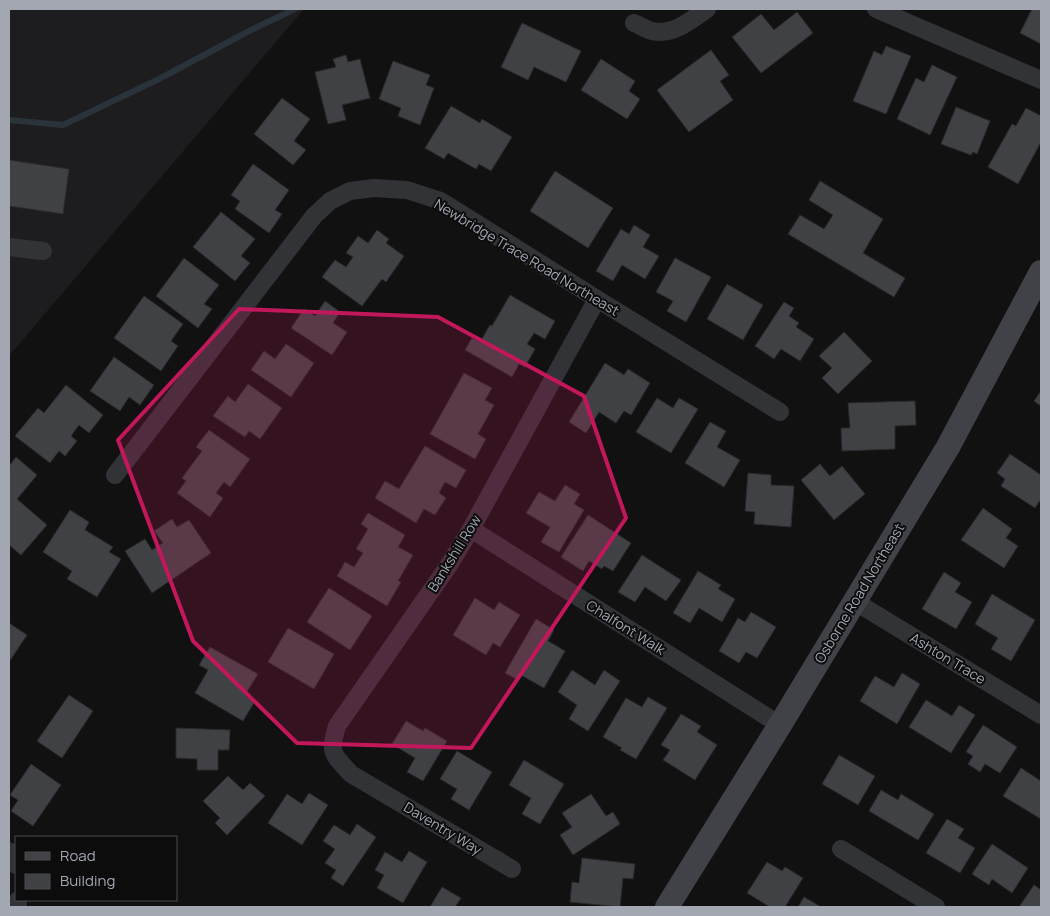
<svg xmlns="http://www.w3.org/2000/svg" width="1050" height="916" viewBox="0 0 1050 916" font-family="Manrope,sans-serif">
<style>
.built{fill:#1d1d1f}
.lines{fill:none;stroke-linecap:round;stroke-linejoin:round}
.stream{stroke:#2b333a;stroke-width:6}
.building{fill:#404145;stroke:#2b2b2e}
.street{stroke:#323337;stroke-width:18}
.secondary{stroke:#404247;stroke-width:24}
.marked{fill:#c2185b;fill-opacity:0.2;stroke:#c2185b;stroke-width:4;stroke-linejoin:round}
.labels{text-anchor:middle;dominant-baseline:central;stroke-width:4;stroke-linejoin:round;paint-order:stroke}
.street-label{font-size:14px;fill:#a3a7b2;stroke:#0c0c0d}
</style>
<rect width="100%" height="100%" fill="#111112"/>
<polygon class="built" points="9,9 304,9 9,356"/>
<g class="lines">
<polyline class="stream" points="9,120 63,125 159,79 251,30 295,9"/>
</g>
<g class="building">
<polygon points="1032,9 1041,9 1041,44 1020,33"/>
<polygon points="797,12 813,33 761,73 732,37 761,14 774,30"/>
<polygon points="522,23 581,51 566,82 534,67 528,80 501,67"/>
<polygon points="886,46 911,56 886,114 853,101 874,51 882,55"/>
<polygon points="711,50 729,75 720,81 733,100 689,132 657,90"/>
<polygon points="346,55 348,62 360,59 370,98 342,105 346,120 328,124 315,72 336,67 333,59"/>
<polygon points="601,59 635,81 629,91 640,99 627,119 581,90"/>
<polygon points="393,61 430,75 426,85 434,88 420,125 398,116 401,108 379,99"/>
<polygon points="932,65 957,77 930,135 897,119 916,78 924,82"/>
<polygon points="282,98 310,119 294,141 306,150 293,165 254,134"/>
<polygon points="451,106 480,123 482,119 512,137 491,171 479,164 476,169 448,153 444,159 425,148"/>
<polygon points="956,107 990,121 977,154 973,152 971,155 941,144"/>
<polygon points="1026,108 1041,116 1041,142 1018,184 988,167 1012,124 1016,126"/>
<polygon points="9,160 69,169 63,214 9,206"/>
<polygon points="253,164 289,190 275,210 282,214 269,233 235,209 240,201 231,195"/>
<polygon points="555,171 613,208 588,248 530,211"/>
<polygon points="820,181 883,219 863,253 905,278 894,297 788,234 800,215 824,229 833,215 809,200"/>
<polygon points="221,212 255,239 241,256 250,263 235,281 193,247"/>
<polygon points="634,225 650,235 643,247 659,256 645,279 622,265 613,281 596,271 621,229 629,234"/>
<polygon points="377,230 389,239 386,243 404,256 386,282 382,279 362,306 322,277 335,260 346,267 353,257 346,253 358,236 368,243"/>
<polygon points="184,258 219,285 204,304 212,309 198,328 156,296"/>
<polygon points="675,258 711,277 686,322 667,311 673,301 656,292"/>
<polygon points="727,284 763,305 743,340 707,319"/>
<polygon points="510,295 555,321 545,339 534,333 527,344 535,349 525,367 519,364 512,377 465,350 472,338 480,342 490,325 492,326"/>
<polygon points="144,296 183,324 171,341 178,346 161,371 114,338"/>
<polygon points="325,301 340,312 333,323 347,332 332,355 291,328 304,309 315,316"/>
<polygon points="784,302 794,308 789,316 799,323 796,327 814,339 800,361 781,349 774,359 755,346"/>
<polygon points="844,332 872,361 838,394 822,378 832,368 819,356"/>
<polygon points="286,344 314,363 291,397 251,370 264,351 275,359"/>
<polygon points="114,357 154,385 140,405 129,397 120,411 90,391"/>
<polygon points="605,363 624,375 628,369 650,383 631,415 624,411 616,423 599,412 586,433 569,422"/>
<polygon points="464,373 492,388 485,400 494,405 478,434 486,439 475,459 430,434"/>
<polygon points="248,384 282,408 260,439 249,431 245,437 213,416 228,396 235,402"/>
<polygon points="66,385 103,415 89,433 79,425 71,436 77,441 65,456 59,451 50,463 15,436 38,408 44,413"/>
<polygon points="1041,391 1041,406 1034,401"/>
<polygon points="657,398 673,408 679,398 698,409 671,453 636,432"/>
<polygon points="915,401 916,425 895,426 895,449 842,451 841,428 850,428 848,403"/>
<polygon points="710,422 726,431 717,447 740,460 724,487 685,463"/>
<polygon points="209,430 250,459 230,487 224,482 216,493 223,498 210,517 177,493 186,481 182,478 202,451 196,447"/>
<polygon points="425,446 466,470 456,488 445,482 439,493 446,498 435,515 424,509 416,523 375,498 385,481 399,489"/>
<polygon points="1010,454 1041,475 1041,499 1035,508 1001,486 1005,479 997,473"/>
<polygon points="16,457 37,475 17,499 47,525 21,555 9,545 9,466"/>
<polygon points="820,464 830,476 842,466 865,494 834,520 801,480"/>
<polygon points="748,473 771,475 771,485 794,486 791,527 754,524 755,512 745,511"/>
<polygon points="565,485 580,494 574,504 584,510 559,552 541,542 550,527 526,513 539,492 555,501"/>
<polygon points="983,508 1012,529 1006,538 1018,546 1004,568 961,540"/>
<polygon points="70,510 89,522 85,530 113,547 109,552 121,559 97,597 67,579 72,571 43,552"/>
<polygon points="368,513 405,535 398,547 413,555 398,581 401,582 387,606 337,576 345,562 354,567 363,553 356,549 368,529 361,524"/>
<polygon points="588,515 631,543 613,571 604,566 602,569 589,561 583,571 561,557"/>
<polygon points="172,519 177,527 189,520 211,553 152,593 125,551 145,539 152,550 163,543 154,531"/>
<polygon points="642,555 681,580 666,601 645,587 635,602 618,592"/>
<polygon points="698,571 721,585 718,589 735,599 722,622 699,608 690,623 673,613"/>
<polygon points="944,572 961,583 955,592 972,602 956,629 922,609"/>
<polygon points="329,588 372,616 350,650 307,622"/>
<polygon points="992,594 1035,620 1011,661 991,649 998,638 975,624"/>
<polygon points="475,598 494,610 499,602 520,615 500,647 493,643 486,655 453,635"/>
<polygon points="751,612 776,627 757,658 746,652 739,663 719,651 738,618 745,622"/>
<polygon points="536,619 554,630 548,641 565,651 544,688 521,675 518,680 505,673"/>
<polygon points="9,623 27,635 9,662"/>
<polygon points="288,628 334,654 314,689 268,662"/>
<polygon points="210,647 258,674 245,695 255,701 243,721 195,693 208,670 199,665"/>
<polygon points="572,670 595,685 604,670 620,681 588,731 569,719 577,705 558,692"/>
<polygon points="902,673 920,684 897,724 860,701 875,676 894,687"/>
<polygon points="69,695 93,711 62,758 37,741"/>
<polygon points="648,697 667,708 636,759 620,750 622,748 603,737 626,698 642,707"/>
<polygon points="926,700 952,716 959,705 975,715 951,753 909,727"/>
<polygon points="681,714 701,726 697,732 717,745 695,780 663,760 670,750 661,745"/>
<polygon points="406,721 423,731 425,728 447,741 423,781 407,772 415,758 392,744"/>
<polygon points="983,725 1017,747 1000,773 985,764 980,772 968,764 973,756 966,752"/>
<polygon points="176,728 230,730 229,750 218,750 218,770 197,770 197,759 176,758"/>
<polygon points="457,751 492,772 469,810 451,799 457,789 440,779"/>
<polygon points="839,755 875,776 858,805 822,784"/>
<polygon points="524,760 564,784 540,824 522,814 531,798 509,785"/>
<polygon points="31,764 61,785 33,826 11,811 18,800 10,795"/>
<polygon points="1021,768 1041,781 1041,819 1003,796"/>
<polygon points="228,776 243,790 250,783 265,796 227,835 215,823 220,818 203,801"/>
<polygon points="881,790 898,800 901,794 934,814 918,840 869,811"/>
<polygon points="309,793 328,805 302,845 268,823 287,794 302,804"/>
<polygon points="591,794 606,816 613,812 620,824 573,855 560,835 572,827 562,813"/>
<polygon points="947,819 964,829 958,838 975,848 960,873 926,853"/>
<polygon points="357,824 376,837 343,886 331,878 336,870 325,863 335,849 323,841 334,825 350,835"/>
<polygon points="992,844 1028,868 1012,893 992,879 989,885 972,874"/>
<polygon points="409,851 427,862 403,903 377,888 384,875 375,870 385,852 402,862"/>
<polygon points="582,858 635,864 633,879 623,878 620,907 570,902 572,882 579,883"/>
<polygon points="767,862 782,871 785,867 803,878 785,907 770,907 747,893"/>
<polygon points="1034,885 1041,890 1041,907 1019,907"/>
<polygon points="442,887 461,898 455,907 430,907"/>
<polygon points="804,897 821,907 798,907"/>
</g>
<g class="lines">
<g class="street">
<polyline points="876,9 1041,80"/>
<path d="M634 23C640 25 646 30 652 31 673 36 691 20 707 9"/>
<polyline points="9,247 43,251"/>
<polyline points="115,475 314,216 330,201 350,191 374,188 407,190 441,201 597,299 780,412"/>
<polyline points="471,529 780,725"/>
<polyline points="854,601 1041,715"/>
<polyline points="841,849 936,907"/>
<polyline points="9,851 16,865"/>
<path d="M512 869 351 774C332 753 329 754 337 726L449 565 471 529 597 299"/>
<polyline points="18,900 18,907"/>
</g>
<polyline class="secondary" points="667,907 780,725 948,447 1041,272"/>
</g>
<path class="marked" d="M239 309 438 317 584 396 626 518 471 748 297 743 193 641 118 440Z"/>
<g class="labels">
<g class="street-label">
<text transform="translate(527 257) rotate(31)">Newbridge Trace Road Northeast</text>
<text transform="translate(454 553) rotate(-58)">Bankshill Row</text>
<text transform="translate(859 593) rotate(-59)">Osborne Road Northeast</text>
<text transform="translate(626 627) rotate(32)">Chalfont Walk</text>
<text transform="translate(948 658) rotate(31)">Ashton Trace</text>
<text transform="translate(443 828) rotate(31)">Daventry Way</text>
</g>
</g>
<rect width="1050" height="916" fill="none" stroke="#a3a7b2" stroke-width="20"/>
<rect x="15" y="836" width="162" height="65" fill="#0c0c0d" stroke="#484a4f"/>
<rect x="25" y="852" width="25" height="8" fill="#404247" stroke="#484a4f"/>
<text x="60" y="861" font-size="15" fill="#a3a7b2">Road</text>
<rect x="25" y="874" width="25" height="15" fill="#404145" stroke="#484a4f"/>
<text x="60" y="886" font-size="15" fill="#a3a7b2">Building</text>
</svg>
